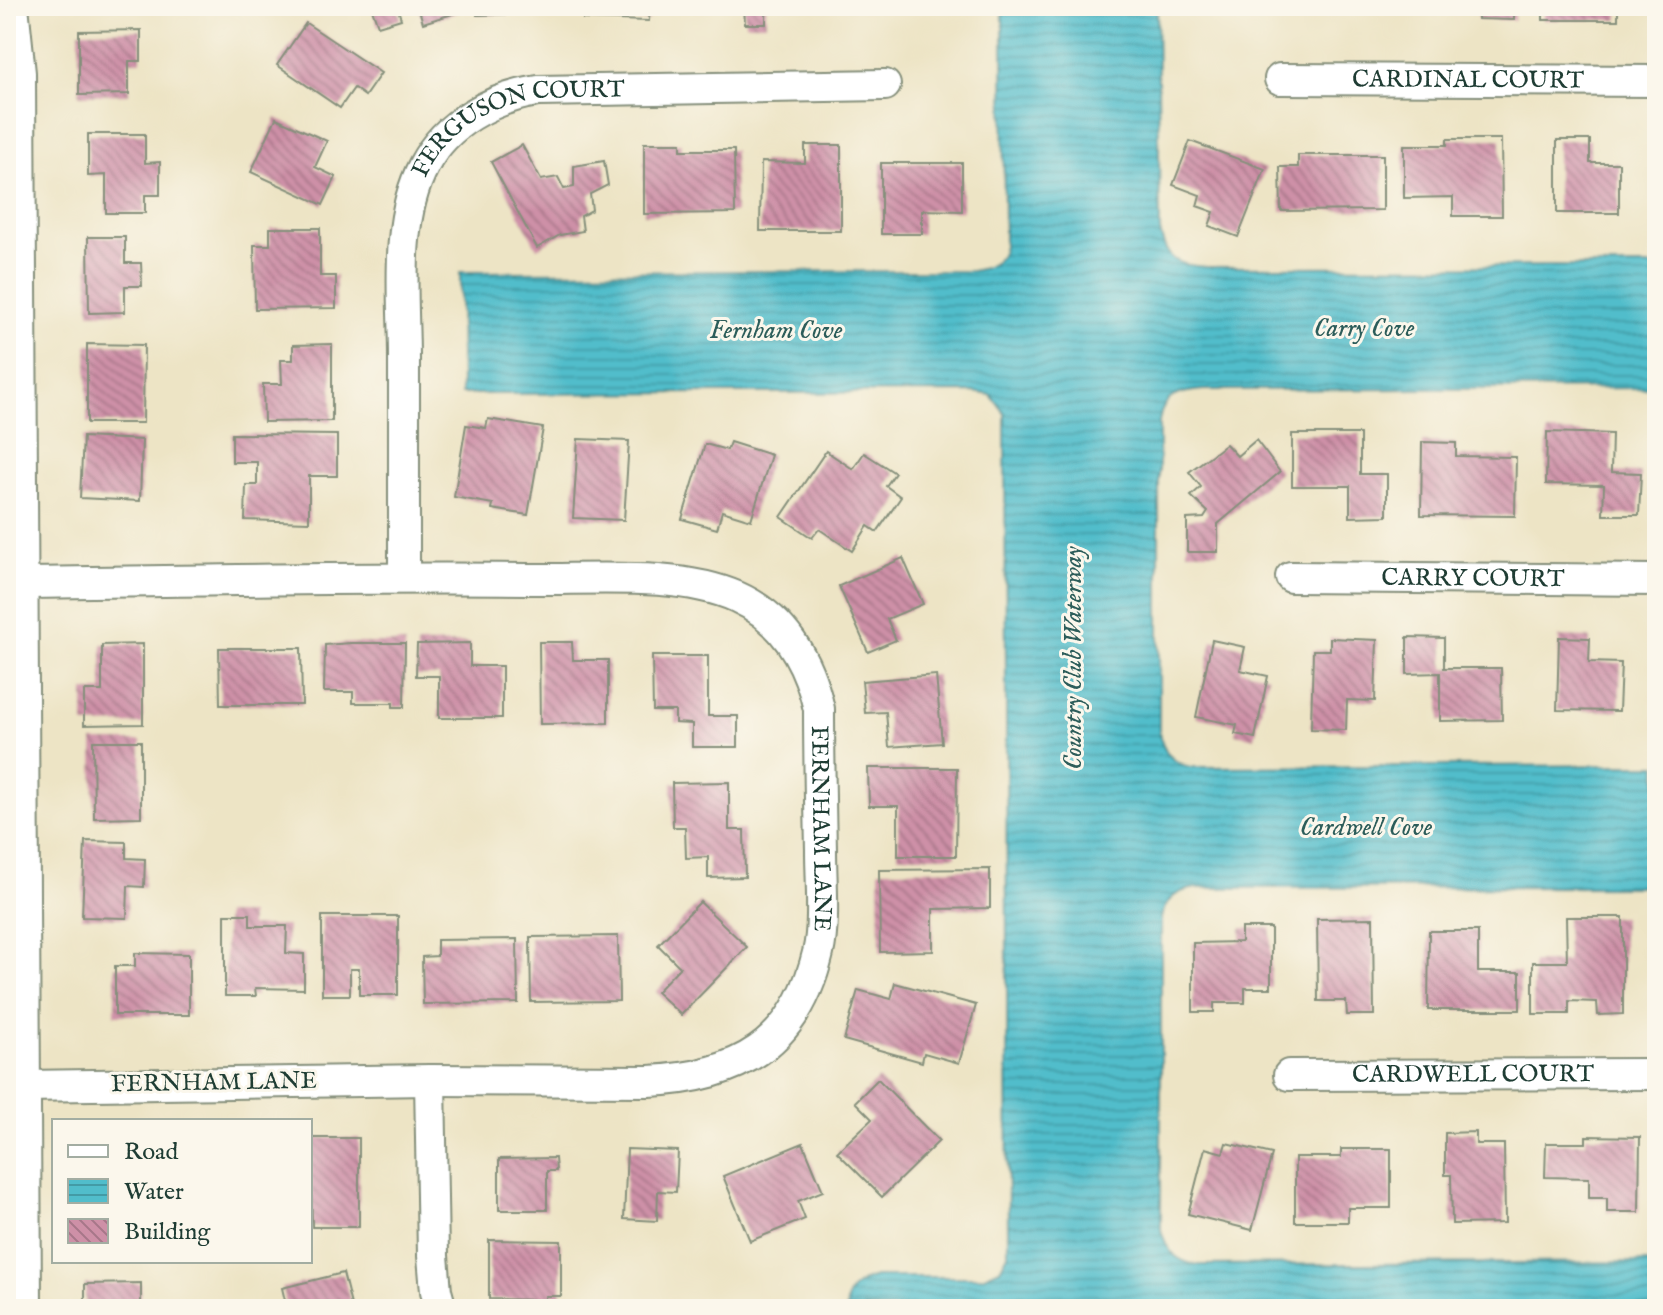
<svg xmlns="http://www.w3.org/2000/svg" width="1663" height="1315" viewBox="0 0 1663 1315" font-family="'IM FELL English',serif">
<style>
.water{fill:url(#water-rules);stroke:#387d80;stroke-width:2}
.building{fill:url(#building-back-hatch)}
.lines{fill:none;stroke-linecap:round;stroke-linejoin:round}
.minor-casing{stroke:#86907c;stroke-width:34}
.minor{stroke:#fff;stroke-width:30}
.labels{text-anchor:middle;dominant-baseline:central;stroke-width:6;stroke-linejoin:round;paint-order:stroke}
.street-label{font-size:24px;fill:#1f3d34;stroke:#fbf7ec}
.water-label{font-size:26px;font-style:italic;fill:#2c5d5a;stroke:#fbf7ec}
</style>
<defs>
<pattern id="water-rules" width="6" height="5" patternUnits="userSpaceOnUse" patternTransform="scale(2)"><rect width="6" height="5" fill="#51bdcb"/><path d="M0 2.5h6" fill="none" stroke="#439ba6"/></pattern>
<pattern id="building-back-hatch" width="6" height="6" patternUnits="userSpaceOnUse" patternTransform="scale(2)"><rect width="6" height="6" fill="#ce90a7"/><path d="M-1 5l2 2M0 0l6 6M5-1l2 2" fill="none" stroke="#a77789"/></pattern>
</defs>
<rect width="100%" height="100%" fill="#fbf7ec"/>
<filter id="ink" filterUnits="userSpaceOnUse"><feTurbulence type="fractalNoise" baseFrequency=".0125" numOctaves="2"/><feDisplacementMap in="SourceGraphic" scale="16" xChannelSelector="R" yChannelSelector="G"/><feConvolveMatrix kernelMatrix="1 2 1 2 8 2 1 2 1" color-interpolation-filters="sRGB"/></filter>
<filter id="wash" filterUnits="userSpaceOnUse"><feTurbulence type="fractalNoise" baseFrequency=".006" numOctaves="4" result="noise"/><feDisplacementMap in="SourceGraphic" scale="32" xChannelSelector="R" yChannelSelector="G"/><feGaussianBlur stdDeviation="1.8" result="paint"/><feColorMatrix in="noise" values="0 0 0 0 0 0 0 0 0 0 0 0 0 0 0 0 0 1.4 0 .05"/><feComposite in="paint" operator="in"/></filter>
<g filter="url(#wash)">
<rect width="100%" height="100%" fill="#ede4c5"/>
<path class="water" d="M1003 6H1157L1160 231C1166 261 1177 265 1206 267L1657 266V388L1204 390C1179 392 1162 395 1159 423V732C1162 750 1171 763 1191 767L1657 765V887L1196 888C1176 891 1166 899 1161 918V1230C1167 1251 1175 1261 1197 1265L1657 1262V1309H847C845 1290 858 1282 875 1277H982L1000 1269 1008 1254 1005 414 991 395 973 392 461 394 460 272 972 271C989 268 1000 264 1004 246Z"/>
<g id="blocks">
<g class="building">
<polygon points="371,6 397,6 401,19 378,26"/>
<polygon points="418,6 460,6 462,11 423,23"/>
<polygon points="477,6 512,6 512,14 477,15"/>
<polygon points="583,6 650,6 649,21 583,19"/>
<polygon points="744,6 766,6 766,24 745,24"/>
<polygon points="1306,6 1352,6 1352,10 1306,9"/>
<polygon points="1478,6 1514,6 1514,20 1478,19"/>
<rect x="1543" y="6" width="75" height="14"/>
<polygon points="306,23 381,73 365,96 354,88 340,108 277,65"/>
<polygon points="141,30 141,61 129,61 129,94 79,95 79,31"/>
<polygon points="276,118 327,141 315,167 336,177 323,205 251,172"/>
<polygon points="88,134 145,134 145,163 160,162 160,195 145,195 145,213 106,213 106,175 88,176"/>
<polygon points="1447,139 1501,139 1502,216 1453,216 1453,197 1404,198 1404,145 1447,145"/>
<polygon points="1557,140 1590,140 1590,163 1619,163 1619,213 1557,213"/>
<polygon points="1190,141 1265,169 1238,237 1209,226 1214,212 1197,206 1200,195 1173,185"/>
<polygon points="644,143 681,143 681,150 734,150 735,213 644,214"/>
<polygon points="522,145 541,180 558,177 564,189 574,187 574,166 604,161 608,185 590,194 592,210 581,216 583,231 560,235 537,248 491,162"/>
<polygon points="805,145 841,145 841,231 760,231 761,162 805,163"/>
<polygon points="1298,155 1383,155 1383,210 1281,211 1280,167 1298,167"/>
<polygon points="881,163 962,163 962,211 922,210 922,234 881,234"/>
<polygon points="270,228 320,228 320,276 336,276 336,308 255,309 254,245 270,245"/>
<polygon points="88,237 125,237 125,263 141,263 142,286 125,286 125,312 89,313"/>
<polygon points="87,344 144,345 143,423 87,423"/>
<polygon points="332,344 332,421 264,422 263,384 282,384 281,360 293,360 293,345"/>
<polygon points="488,419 543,428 528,515 492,509 493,504 454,497 466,425 486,428"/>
<polygon points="1547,432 1612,434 1611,472 1641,473 1639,515 1603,515 1604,485 1546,484"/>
<polygon points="232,434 337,435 337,476 309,476 309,522 245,520 246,485 257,485 257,462 232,462"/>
<polygon points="1292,434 1360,434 1360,474 1387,474 1387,516 1350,517 1350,486 1292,486"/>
<polygon points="83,437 142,440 140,501 80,498"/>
<polygon points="578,439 629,441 624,520 573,518"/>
<polygon points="1256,440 1280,472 1218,524 1218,552 1187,552 1187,519 1204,518 1208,512 1191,496 1201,487 1189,472 1226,444 1237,456"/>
<polygon points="730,442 771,455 751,520 722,511 717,529 682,519 705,444 727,450"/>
<polygon points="1422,442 1456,443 1456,456 1516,457 1515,516 1421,515"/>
<polygon points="826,451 853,469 864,453 895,473 886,486 901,497 877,532 868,526 852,551 819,529 812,538 781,517"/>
<polygon points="903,558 923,604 887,619 896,640 868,652 839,586"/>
<polygon points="1407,637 1444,638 1444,668 1501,668 1502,720 1440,721 1440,673 1407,674"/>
<polygon points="1559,637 1590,638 1589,662 1621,663 1619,711 1557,710"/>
<polygon points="1330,638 1377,640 1375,701 1347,700 1346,730 1311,729 1313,650 1330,650"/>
<polygon points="1212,640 1245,647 1240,670 1268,676 1255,738 1235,734 1237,725 1196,717"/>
<polygon points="539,642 572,642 573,660 608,660 608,723 540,724"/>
<polygon points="351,643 405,643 404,707 393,707 393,703 353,703 353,692 324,692 325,645"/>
<polygon points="470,643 470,666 502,666 502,718 439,718 439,676 416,676 417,644"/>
<polygon points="143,644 143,724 84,725 84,691 102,691 102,645"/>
<polygon points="219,648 301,648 302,705 220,705"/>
<polygon points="652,656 708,656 708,716 738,716 738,747 692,747 692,724 675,723 675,711 653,711"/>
<polygon points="936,675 942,743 889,747 886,712 865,713 862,681"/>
<polygon points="93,741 141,741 141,817 94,818"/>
<polygon points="868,768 957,768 956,856 898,856 898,806 869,806"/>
<polygon points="729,782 729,830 744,830 745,877 708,878 708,857 686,858 685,827 673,827 672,783"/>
<polygon points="85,841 126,842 126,858 145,859 144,887 128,886 127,918 82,917"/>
<polygon points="990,869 990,908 933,909 933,951 880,952 879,870"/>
<polygon points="700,902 747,947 681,1015 656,992 680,967 658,945"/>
<polygon points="225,914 250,914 250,926 287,926 286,953 304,954 304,989 255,988 256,996 225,996"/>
<polygon points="322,916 398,916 398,995 359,995 359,969 350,969 350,995 322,995"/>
<polygon points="1566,917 1623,917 1623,1014 1598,1015 1597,1002 1569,1001 1569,1014 1533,1014 1533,962 1567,962"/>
<polygon points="1373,918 1374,1015 1347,1015 1346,1001 1318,1001 1317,919"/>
<polygon points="1241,928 1271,928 1271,988 1245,988 1245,1003 1214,1003 1214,1012 1193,1012 1193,943 1241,942"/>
<polygon points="1429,931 1478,931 1478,972 1520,972 1520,1010 1428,1010"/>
<polygon points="618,936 619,1001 531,1002 530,937"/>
<polygon points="517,939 518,1003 423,1004 422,957 437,956 437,940"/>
<polygon points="135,953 189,954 189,1015 115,1015 115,966 135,966"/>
<polygon points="895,983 976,1005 959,1063 924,1053 922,1062 844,1040 858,990 891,999"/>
<polygon points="878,1079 939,1141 882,1197 837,1152 872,1119 855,1102"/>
<polygon points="1476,1132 1476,1144 1504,1144 1505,1223 1452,1224 1451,1175 1445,1175 1445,1133"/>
<polygon points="1586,1136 1640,1137 1639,1212 1607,1212 1607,1198 1589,1198 1589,1178 1545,1177 1546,1143 1586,1143"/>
<polygon points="310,1138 359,1138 359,1227 312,1227"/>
<polygon points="803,1143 823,1191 798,1201 805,1219 750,1241 723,1176"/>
<polygon points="1226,1143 1272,1154 1252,1230 1188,1214 1205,1148 1223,1153"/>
<polygon points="627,1149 678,1151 676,1192 658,1191 657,1221 624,1219"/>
<polygon points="1341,1149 1391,1149 1391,1208 1348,1208 1348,1222 1295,1222 1295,1157 1341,1157"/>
<polygon points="555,1158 556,1171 547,1171 547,1210 499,1210 499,1159"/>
<polygon points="489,1240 561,1241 561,1296 545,1296 545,1300 489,1299"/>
<polygon points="343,1273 352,1309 287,1309 282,1288"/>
<polygon points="141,1283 141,1309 85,1309 85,1284"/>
<polygon points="515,1305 545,1306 545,1309 514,1309"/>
</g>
</g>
</g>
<g filter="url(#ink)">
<use href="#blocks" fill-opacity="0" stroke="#86907c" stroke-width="2"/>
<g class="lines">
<defs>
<g id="minor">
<polyline points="13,6 20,73 26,1309"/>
<path id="s1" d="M1280 79 1657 81"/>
<path id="s2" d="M1291 577 1657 580"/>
<path id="s3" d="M404 578C404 505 404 431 404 358 404 296 394 222 424 165 446 123 492 98 538 91L885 85"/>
<path id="s4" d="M23 583C191 581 359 577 527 579 590 580 679 571 737 597 784 618 808 660 819 709 819 756 820 803 821 850 821 880 825 925 818 953 796 1045 738 1077 649 1081L430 1080 24 1086"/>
<path id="s5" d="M1289 1075 1657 1074"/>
<polyline points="430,1080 433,1256 436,1291 441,1309"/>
</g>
</defs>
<use href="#minor" class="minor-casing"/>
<use href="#minor" class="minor"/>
</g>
</g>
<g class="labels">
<g class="street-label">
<text stroke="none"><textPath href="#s1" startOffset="188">CARDINAL COURT</textPath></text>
<text stroke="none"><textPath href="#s3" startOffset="524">FERGUSON COURT</textPath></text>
<text stroke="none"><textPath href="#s2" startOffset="182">CARRY COURT</textPath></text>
<text stroke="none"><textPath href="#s4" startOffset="980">FERNHAM LANE</textPath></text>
<text stroke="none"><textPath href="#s5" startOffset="184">CARDWELL COURT</textPath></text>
<text transform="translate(214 1083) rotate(-1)">FERNHAM LANE</text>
</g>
<g class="water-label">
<text x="1364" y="328">Carry Cove</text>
<text x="776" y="330">Fernham Cove</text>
<text transform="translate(1073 658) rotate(-90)">Country Club Waterway</text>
<text x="1366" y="827">Cardwell Cove</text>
</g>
</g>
<rect width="1663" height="1315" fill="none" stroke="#fbf7ec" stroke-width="32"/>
<rect x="52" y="1119" width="260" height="144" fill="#fbf7ec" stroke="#a3ada2" stroke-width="2"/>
<rect x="68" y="1145" width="40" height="12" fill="#ffffff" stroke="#a3ada2" stroke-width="2"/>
<text x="124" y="1159" font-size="24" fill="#1f3d34">Road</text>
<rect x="68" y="1179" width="40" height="24" fill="url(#water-rules)" stroke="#a3ada2" stroke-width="2"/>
<text x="124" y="1199" font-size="24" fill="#1f3d34">Water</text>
<rect x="68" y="1219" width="40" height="24" fill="url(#building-back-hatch)" stroke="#a3ada2" stroke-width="2"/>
<text x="124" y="1239" font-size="24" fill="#1f3d34">Building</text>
</svg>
